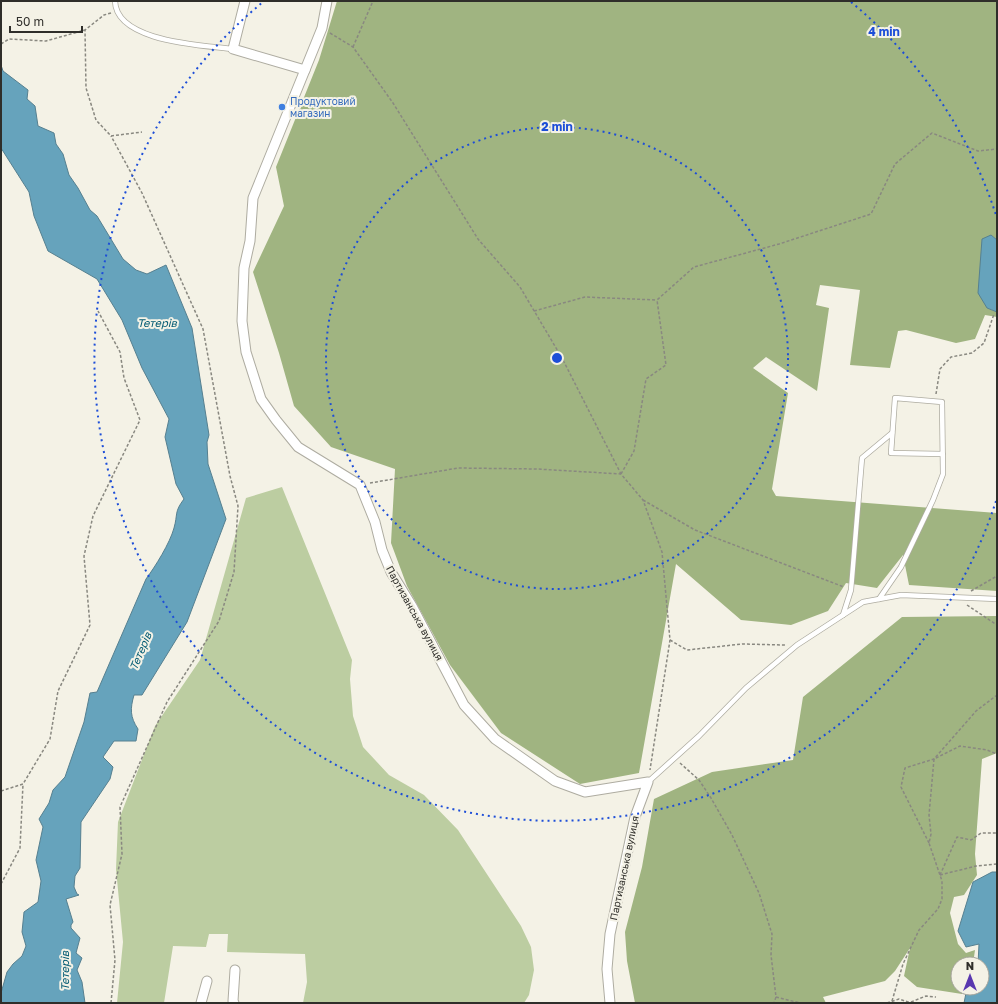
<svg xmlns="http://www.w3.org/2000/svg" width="998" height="1004" viewBox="0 0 998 1004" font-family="'Golos Text',sans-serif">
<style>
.green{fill:#bccda1}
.forest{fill:#a0b481}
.water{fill:#66a3bc;stroke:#568090}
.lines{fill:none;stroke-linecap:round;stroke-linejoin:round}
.service-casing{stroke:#aeaca1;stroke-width:6}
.minor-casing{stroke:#aeaca1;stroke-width:11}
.path{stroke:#898880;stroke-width:1.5;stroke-dasharray:3 2;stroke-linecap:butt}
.service{stroke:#fff;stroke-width:4.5}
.minor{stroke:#fff;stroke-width:9}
.ring{fill:none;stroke:#1d4ed8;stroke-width:2;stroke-dasharray:2 4}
.shop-dot{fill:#3f7fe0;stroke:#f4f2e6;stroke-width:1.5}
.labels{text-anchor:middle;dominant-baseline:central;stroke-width:4;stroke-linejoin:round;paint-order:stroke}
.shop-label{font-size:10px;fill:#366cbe;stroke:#f4f2e6;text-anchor:start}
.street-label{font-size:10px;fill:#2f2e2a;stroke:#f4f2e6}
.water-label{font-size:11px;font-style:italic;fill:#005972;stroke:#f4f2e6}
.centre{fill:#1d4ed8;stroke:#f4f2e6;stroke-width:2}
.ring-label{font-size:12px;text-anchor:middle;font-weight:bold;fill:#1d4ed8;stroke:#f4f2e6;stroke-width:4;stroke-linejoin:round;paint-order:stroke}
</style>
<rect width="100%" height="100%" fill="#f4f2e6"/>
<polygon class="green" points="282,487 352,660 350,679 353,716 363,747 389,775 424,795 458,830 521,926 531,947 534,970 529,995 524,1003 303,1003 307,982 305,954 227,952 228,934 209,934 206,947 173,946 164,1003 117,1003 123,942 116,869 118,822 155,726 200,660 246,498"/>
<g class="forest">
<polygon points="337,1 997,1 997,240 991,235 987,308 997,312 997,317 985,315 975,339 956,343 906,330 898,331 890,368 850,365 860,290 820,285 816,305 829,308 817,391 766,357 753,368 788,393 772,489 776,496 997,513 997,591 909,585 903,555 877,588 846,583 828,611 791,625 741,620 676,564 639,773 580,784 501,733 450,665 407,586 391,543 395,469 331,447 294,406 279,353 253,272 284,206 276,167 319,60"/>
<polygon points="997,616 997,753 982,759 975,854 977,875 964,895 954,897 950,913 958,944 966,953 975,950 973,964 958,964 958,988 963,988 962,994 917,987 904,976 910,948 895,971 885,981 823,997 826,1003 635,1003 627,961 625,932 642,867 654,799 712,772 793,760 803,697 902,617"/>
</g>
<g class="water">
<path d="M1 65 3 71 28 90 27 99 35 106 38 126 54 133 56 144 63 154 69 175 78 188 90 210 97 216 123 259 136 270 147 274 166 265 192 328 209 435 207 442 208 464 226 519 187 622 142 695H134C130 709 130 717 138 729L136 741H114L103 757 113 767 110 779 81 822 80 868 75 876 74 887 77 894 79 895 66 899 73 922 71 925V928L80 938 76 953 82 958 77 970 82 982 85 1003H1V993L7 972 13 964 22 956 26 946 22 932 24 912 38 902 41 881 36 860 43 827 39 819 49 803 53 790 65 777 84 722 90 693 97 692 146 579C155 567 170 543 174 528 178 514 174 512 184 499L176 484 165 437 169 419 142 368 122 320 97 279 48 251 34 216 29 192 1 148Z"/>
<polygon points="991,235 997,240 997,312 987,308 978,293 982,239"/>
<polygon points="992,872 997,872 997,1003 964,1003 967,988 982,988 982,964 978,964 979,944 966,947 958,931 973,882"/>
</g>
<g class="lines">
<defs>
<g id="service">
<path d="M115 1C116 42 202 45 233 49"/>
<polyline points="879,599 901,567 933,500 943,474 942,402 895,398 891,453 943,454"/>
<polyline points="843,615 851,590 862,458 892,433"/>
<polyline points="648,782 699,736 746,688 797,645 863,602 901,595 997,599"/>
</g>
<g id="minor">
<polyline points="245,1 233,49 305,70"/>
<polyline points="327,1 322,28 253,198 250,241 244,268 242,321 246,352 261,399 276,420 298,447 360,485 375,522 382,550 391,572 412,606 464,705 495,739 555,781 585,792 648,782 635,817 610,934 607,969 610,1003"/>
<polyline points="201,1003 207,981"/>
<polyline points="234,1003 233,1001 235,970"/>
</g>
</defs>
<use href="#service" class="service-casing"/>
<use href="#minor" class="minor-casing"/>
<g class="path">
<polyline points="111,13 104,15 85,30 86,88 96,120 111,136 142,132"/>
<polyline points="330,33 353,47 393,103 478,239 520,287 562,358 621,474 643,500 662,552 670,640 650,770"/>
<polyline points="1,44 9,39 46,41 85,30"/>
<polyline points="353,47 373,1"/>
<polyline points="534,311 585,297 657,300"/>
<polyline points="936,394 940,369 951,357 972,353 984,343 994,314"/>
<polyline points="621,474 634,451 646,379 666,365 657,300 694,267 779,244 871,214 895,164 932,133 978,151 997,149"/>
<polyline points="370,483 458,468 537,469 621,474"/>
<polyline points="643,500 695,530 844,587"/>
<polyline points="971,591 997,576"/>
<polyline points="967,605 997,625"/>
<polyline points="670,640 687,650 742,644 785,645"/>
<polyline points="680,763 699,780 711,798 732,835 759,893 772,934 771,955 776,997 774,1003"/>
<polyline points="1,791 23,784 50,739 58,691 90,625 84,556 93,516 140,420 124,378 120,352 98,311"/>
<polyline points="929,843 901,787 905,768 934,759 976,711 997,695"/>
<polyline points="940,875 957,837 971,840 981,833 997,833"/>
<polyline points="940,875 976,866 997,864"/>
<polyline points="1,884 20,848 23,784"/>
<polyline points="776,997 800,1003"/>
<polyline points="892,1001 903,964 919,930 938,909 942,899 942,881 929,843 931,834 929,815 934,759 960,746 987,750 997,754"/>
<polyline points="911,1002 926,996 936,997"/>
<polyline points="111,1003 115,960 110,905 122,854 120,807 167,702 219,621 234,572 238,506 230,476 203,329 142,193 111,136"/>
<polyline points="887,1003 899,999 911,1003"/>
</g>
<use href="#service" class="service"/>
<use href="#minor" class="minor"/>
</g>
<g class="ring">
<circle cx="557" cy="358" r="231"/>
<path d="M996 501A462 462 0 1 1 263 2M851 2A462 462 0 0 1 996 215"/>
</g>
<circle class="shop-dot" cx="282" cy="107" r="4"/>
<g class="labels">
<g class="shop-label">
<text x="290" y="101">Продуктовий<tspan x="290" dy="12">магазин</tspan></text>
</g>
<g class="street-label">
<text transform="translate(415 613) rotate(61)">Партизанська вулиця</text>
<text transform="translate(624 868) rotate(-78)">Партизанська вулиця</text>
</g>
<g class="water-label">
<text x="157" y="322">Тетерів</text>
<text transform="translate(140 651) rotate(-67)">Тетерів</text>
<text transform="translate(64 971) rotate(-90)">Тетерів</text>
</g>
</g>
<circle cx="557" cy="358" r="6" class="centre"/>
<g class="ring-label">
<text x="884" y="36">4 min</text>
<text x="557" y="131">2 min</text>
</g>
<rect width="998" height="1004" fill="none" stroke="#2f2e2a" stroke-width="4"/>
<g transform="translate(970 976)"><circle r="19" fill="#f4f2e6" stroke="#a5a49b"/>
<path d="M0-3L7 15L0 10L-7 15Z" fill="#5937af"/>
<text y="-6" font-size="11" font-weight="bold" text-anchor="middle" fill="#2f2e2a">N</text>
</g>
<path d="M10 26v6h72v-6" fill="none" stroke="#2f2e2a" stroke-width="2"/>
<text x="16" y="26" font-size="12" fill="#2f2e2a" stroke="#f4f2e6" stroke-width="3" paint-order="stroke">50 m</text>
</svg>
